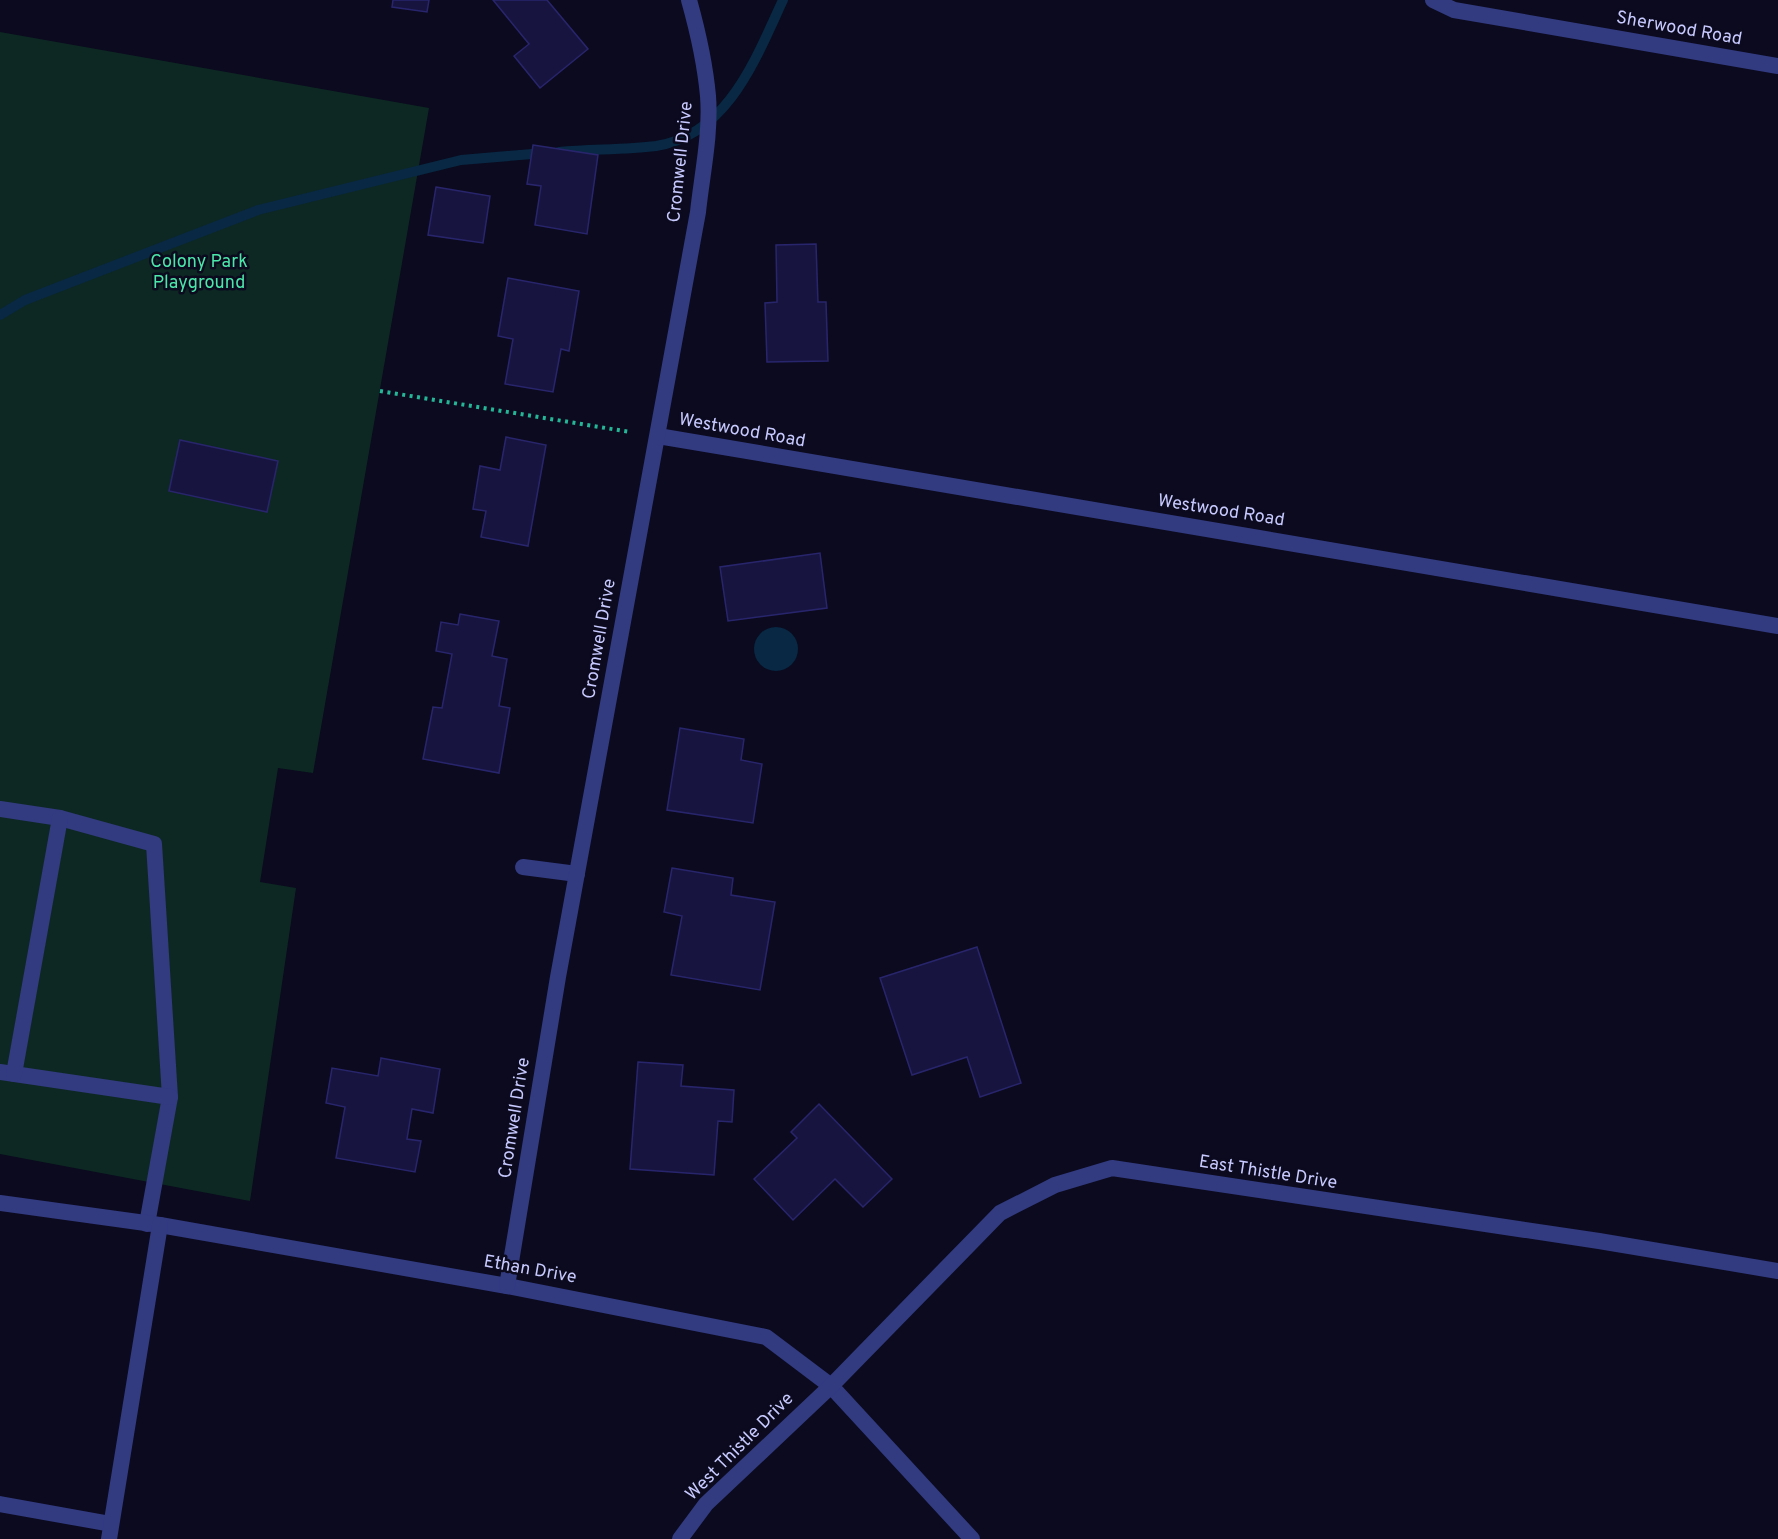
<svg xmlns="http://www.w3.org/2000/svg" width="1778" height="1539" viewBox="0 0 1778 1539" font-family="Overpass,sans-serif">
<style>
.green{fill:#0d2823}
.water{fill:#082843}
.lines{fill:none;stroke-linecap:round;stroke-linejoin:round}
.stream{stroke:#082843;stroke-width:10}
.building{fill:#171540;stroke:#29256d;stroke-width:1.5}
.path{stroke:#24b697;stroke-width:4;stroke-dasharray:3 4.5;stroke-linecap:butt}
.service{stroke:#323a80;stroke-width:16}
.minor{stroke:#323a80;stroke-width:16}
.labels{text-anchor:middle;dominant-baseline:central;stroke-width:5;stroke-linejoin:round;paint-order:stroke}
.street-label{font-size:18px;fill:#c7c9ff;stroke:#0b0a1e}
.park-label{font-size:18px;fill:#4be7a9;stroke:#0b0a1e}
</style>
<rect width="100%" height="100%" fill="#0b0a1e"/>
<polygon class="green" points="0,32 429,108 313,773 278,768 260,882 296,888 250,1201 0,1154"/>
<circle class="water" cx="776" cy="649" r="22"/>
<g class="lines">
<g class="stream">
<path d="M559 152C591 149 624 150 656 146 728 135 756 58 783 0"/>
<polyline points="0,315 25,300 258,210 461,160 544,153"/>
</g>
</g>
<g class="building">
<polygon points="393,0 429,0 427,12 392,7"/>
<polygon points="493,0 547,0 588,49 540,88 514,56 529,44"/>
<polygon points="533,145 598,155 587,234 535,225 541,186 527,184"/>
<polygon points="436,187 490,196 483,243 428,235"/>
<polygon points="816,244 818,302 826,302 828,361 767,362 765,303 777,302 776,245"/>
<polygon points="508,278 579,291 569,351 561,349 553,392 505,384 513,339 498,336"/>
<polygon points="506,437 546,445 528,546 481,537 486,511 473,509 480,466 500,470"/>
<polygon points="180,440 278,461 267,512 169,491"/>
<polygon points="820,553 827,608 728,621 720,567"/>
<polygon points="460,614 499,621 492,656 507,659 499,706 510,708 499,773 423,759 433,707 442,708 452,654 436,651 441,622 458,625"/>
<polygon points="680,728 744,739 741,760 762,764 753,823 667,810"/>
<polygon points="672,868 733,878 731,895 775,902 760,990 671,975 682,916 664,912"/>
<polygon points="977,947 1021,1083 980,1097 967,1057 912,1075 880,978"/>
<polygon points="381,1058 440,1069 433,1113 412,1109 407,1139 421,1141 415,1172 336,1158 345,1107 326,1103 332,1068 378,1076"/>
<polygon points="638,1062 683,1065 681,1086 734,1090 732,1122 718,1121 714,1175 630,1169"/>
<polygon points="819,1104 892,1179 863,1207 835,1179 793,1220 754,1179 797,1138 791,1132"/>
</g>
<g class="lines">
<polyline class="path" points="380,391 630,432"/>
<g class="service">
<polyline points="0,809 60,818 154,844 170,1097 147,1224"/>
<polyline points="523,867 577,874"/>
<polyline points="0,1072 170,1097"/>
<polyline points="14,1074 60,818"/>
<polyline points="0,1504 111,1524"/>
</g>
<g class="minor">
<polyline points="1433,0 1454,10 1778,66"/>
<path d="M658 436C1031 500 1405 560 1778 626"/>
<polyline points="0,1203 160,1225 507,1286 766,1337 831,1386 972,1539"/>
<path d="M507 1286 558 977 698 212C702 174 711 134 708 96 705 63 698 32 689 0"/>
<polyline points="109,1539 160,1225"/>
<polyline points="680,1539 706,1504 831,1386 1000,1213 1055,1185 1112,1168 1599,1241 1778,1271"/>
</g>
</g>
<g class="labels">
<g class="street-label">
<text transform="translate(1679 29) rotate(10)">Sherwood Road</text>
<text transform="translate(681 162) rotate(-84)">Cromwell Drive</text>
<text transform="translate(742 431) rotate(10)">Westwood Road</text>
<text transform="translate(1221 511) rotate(9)">Westwood Road</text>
<text transform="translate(600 639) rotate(-80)">Cromwell Drive</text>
<text transform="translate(515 1118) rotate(-81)">Cromwell Drive</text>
<text transform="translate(1268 1173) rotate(9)">East Thistle Drive</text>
<text transform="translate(530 1270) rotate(10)">Ethan Drive</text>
<text transform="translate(740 1447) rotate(-45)">West Thistle Drive</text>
</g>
<g class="park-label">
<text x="199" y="262">Colony Park<tspan x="199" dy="21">Playground</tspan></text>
</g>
</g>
</svg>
